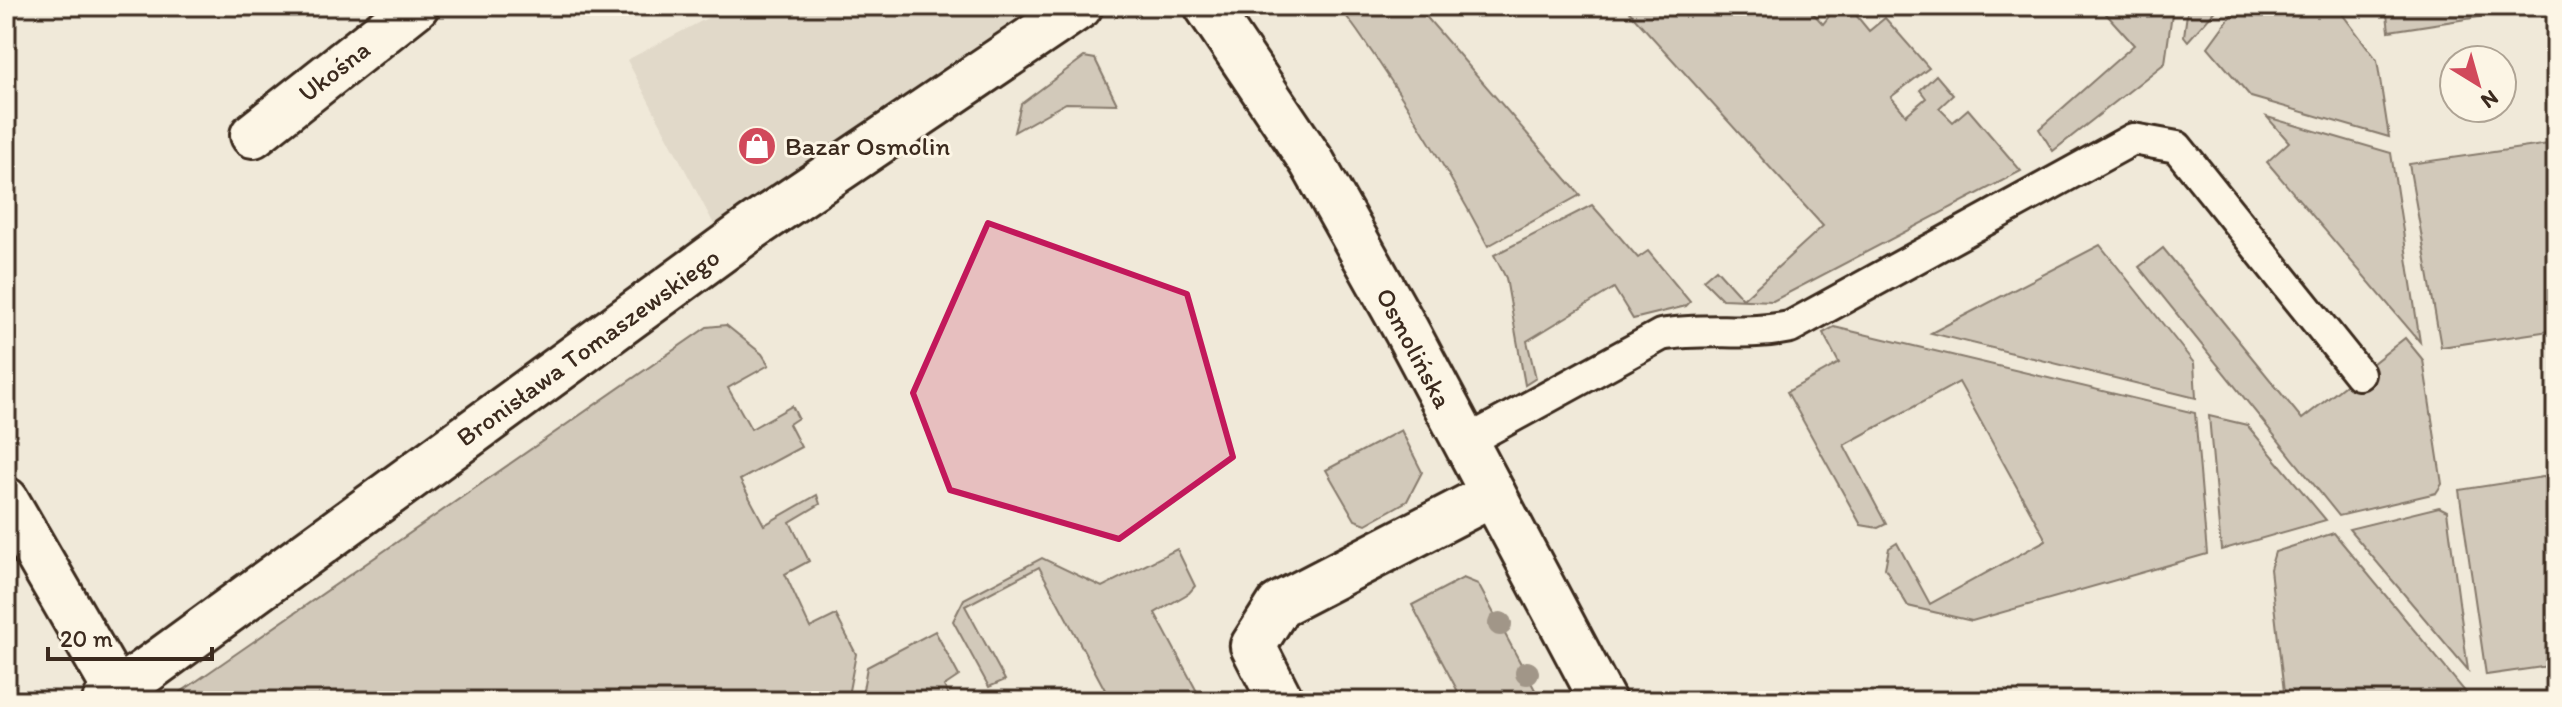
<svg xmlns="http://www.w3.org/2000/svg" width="2562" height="707" viewBox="0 0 2562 707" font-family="Itim,sans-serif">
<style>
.built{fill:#e1d9c9}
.green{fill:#d2c9ba;stroke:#867a6c;stroke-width:2}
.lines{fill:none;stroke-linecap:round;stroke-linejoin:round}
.lane-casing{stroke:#3b2a1e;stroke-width:36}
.street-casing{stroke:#3b2a1e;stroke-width:50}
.lane{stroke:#fcf5e5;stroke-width:30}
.street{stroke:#fcf5e5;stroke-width:44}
.tree{fill:#a19688}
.marked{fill:#c2185b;fill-opacity:0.2;stroke:#c2185b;stroke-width:6;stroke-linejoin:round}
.labels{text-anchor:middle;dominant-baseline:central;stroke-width:6;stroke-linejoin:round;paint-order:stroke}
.street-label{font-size:26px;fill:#3b2a1e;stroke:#fcf5e5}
.poi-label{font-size:26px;fill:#3b2a1e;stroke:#fcf5e5;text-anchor:start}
</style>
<rect width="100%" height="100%" fill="#f0e9d9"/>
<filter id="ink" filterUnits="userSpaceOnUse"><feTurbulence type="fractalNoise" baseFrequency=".0125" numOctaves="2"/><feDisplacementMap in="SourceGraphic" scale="16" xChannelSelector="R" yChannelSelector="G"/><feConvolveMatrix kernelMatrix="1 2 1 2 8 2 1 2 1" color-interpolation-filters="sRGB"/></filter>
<g filter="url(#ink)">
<polygon class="built" points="714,6 1043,6 718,232 627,60 717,13"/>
<g class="green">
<path d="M1339 6H1417L1580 195 1488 246C1443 162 1396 82 1339 6Z"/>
<polygon points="1624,6 1817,6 1811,11 1823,24 1837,6 1865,6 1855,14 1869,31 1885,18 1929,68 1891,97 1906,115 1926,98 1920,90 1936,75 1953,95 1939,108 1953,122 1968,109 2021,171 1773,301 1722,299 1703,280 1716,269 1743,299 1823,226"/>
<polygon points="2099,6 2173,6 2165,63 2053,151 2039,129 2134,45"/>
<polygon points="2188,6 2219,6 2188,41 2184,36"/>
<polygon points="2238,6 2336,6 2377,60 2389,137 2251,97 2208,47"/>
<polygon points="2386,6 2550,6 2389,31"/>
<polygon points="1084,57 1095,59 1117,104 1066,103 1014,132 1021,104"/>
<polygon points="2267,117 2391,153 2420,342 2267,162 2289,142"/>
<polygon points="2556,143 2556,330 2441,347 2409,164"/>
<polygon points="1592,205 1638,258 1648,251 1690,302 1686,306 1633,319 1614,288 1527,341 1536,378 1525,385 1506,278 1494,255"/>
<polygon points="2100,245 2194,363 2196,398 1931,333"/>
<polygon points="2163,248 2302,419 2405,338 2423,360 2442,484 2436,493 2339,516 2139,267"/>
<polygon points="726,325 762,354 769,365 728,388 751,429 792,406 798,418 789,424 801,447 740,480 764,525 817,495 820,504 790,522 809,561 785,574 810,628 836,615 856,654 847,701 179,701 178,694 707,327"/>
<polygon points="1834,327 2195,413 2207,554 1972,621 1908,606 1885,568 1889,548 1897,543 1930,604 2046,540 1959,382 1844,445 1886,524 1878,528 1861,525 1787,392 1839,363 1823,333"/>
<polygon points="2209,416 2247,425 2326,520 2221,550"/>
<polygon points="1401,430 1422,472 1407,501 1366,524 1355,520 1326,470"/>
<polygon points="2556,475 2556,665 2486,675 2459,490"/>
<polygon points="2439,507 2447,511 2468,670 2349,529"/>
<polygon points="2334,533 2472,700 2472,701 2285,701 2270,569 2275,552"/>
<polygon points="1177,549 1195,586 1189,593 1155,613 1202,701 1111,701 1039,567 965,606 1005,680 989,687 953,621 964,599 1042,558 1102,587"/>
<polygon points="1463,578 1478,584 1541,701 1463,701 1412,605"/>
<polygon points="935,631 959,676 944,686 952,701 861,701 867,667"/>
</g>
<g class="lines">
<defs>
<path id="lane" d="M1464 443 1661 335C1706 327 1746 336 1790 327L2133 139 2177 147 2359 374"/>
<g id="street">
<polyline points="1207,6 1312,162 1406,330 1603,701"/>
<polyline points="253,135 416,6"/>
<polyline points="6,500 117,692"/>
<polyline points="105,701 753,227 1080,6"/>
<polyline points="1281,701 1253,646 1279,605 1493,494"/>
</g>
</defs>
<use href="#lane" class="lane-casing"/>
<use href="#street" class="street-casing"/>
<use href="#lane" class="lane"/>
<use href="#street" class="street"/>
</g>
<g class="tree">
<circle cx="1500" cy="624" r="12"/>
<circle cx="1527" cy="673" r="12"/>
</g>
</g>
<path class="marked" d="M988 223 1187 294 1233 457 1119 539 950 490 913 393Z"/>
<defs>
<symbol id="shop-disc" viewBox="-11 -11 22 22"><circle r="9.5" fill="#d1495b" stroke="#fcf5e5"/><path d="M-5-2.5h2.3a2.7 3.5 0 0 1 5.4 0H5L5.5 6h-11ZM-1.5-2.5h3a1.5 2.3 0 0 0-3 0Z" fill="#fff"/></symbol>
</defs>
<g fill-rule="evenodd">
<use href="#shop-disc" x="735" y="124" width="44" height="44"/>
</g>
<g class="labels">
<g class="street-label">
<text transform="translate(334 71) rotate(-38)">Ukośna</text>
<text transform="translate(588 347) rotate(-36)">Bronisława Tomaszewskiego</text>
<text transform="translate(1414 348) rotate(62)">Osmolińska</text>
</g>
<g class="poi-label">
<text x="785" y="146">Bazar Osmolin</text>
</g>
</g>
<rect width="2562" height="707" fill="none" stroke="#fcf5e5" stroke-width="32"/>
<rect x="16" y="16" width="2530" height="675" fill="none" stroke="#3b2a1e" stroke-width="3" filter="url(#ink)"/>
<g transform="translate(2478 84) rotate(143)"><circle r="38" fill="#fcf5e5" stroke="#afa495" stroke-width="2"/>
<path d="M0-6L14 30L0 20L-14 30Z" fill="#d1495b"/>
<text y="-12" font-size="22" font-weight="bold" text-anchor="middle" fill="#3b2a1e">N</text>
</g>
<path d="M48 647v12h164v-12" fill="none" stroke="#3b2a1e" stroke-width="4"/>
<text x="60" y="647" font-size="24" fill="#3b2a1e" stroke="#fcf5e5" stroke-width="6" paint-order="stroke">20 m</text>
</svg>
